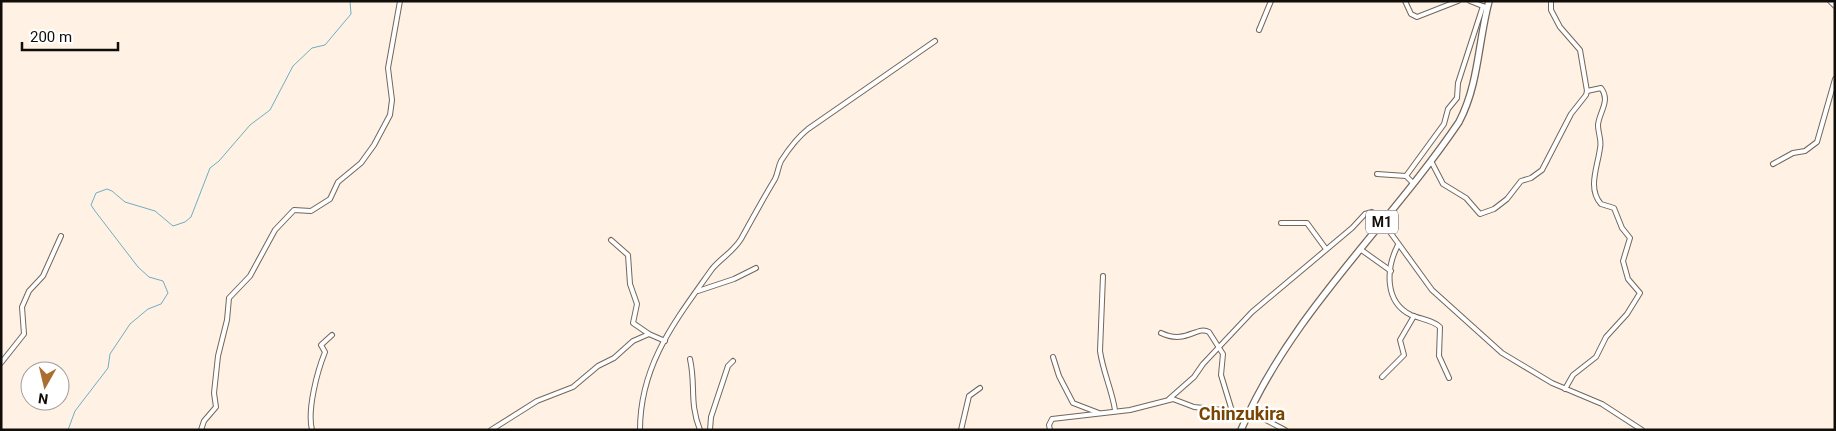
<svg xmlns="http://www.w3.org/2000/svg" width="1836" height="431" viewBox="0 0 1836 431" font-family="Roboto,sans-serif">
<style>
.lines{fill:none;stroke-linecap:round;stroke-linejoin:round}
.stream{stroke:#6eadc4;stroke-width:1}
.minor-casing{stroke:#71665b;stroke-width:6}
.highway-casing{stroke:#71665b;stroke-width:8}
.minor{stroke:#fff;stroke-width:4}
.highway{stroke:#fff;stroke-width:5.5}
.labels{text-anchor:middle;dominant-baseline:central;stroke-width:5;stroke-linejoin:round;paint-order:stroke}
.shield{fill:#fff;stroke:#585653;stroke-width:1}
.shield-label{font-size:14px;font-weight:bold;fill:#110d09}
.quarter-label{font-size:18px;font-weight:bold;fill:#784400;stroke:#fff}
</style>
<rect width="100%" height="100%" fill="#fff2e5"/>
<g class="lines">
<polyline class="stream" points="68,430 75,411 108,368 110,354 130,324 148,309 161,304 168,293 163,281 149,277 138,267 95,211 91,205 96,193 107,189 112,191 125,202 155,211 173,226 185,222 191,217 210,168 219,161 250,125 270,110 293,66 312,48 325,45 351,14 350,1"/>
<defs>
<g id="minor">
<polyline points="1405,1 1411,14 1417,17 1458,1"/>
<polyline points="1470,1 1485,7"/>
<polyline points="1830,1 1835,6"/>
<polyline points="1259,30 1271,1"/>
<polyline points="1431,161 1443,184 1466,198 1480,214 1494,209 1507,199 1521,181 1531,178 1542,170 1571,114 1586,95 1587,91 1580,50 1560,27 1551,10 1551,1"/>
<polyline points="1773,164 1793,153 1805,151 1817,142 1835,79"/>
<polyline points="1377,174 1406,176 1413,183"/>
<polyline points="1406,176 1444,124 1448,109 1457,98 1458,83 1483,6"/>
<polyline points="1382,221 1432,290 1502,353 1552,383 1602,404 1642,430"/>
<polyline points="1281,223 1307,223 1326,249"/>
<polyline points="611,240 628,255 630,284 637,304 633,323 649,334"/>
<path d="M1398 245C1386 268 1384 302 1411 315 1420 319 1433 320 1440 327L1439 356 1449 378"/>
<polyline points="1360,249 1391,271"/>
<path d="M1103 276 1100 351C1103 372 1112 390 1115 410"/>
<polyline points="698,291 734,279 756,268"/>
<path d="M1161 333C1186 345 1197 325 1209 332L1223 354 1221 375 1232 411"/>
<polyline points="1053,357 1059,376 1073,403 1099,413"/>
<path d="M690 359C696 386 689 402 700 430"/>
<polyline points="1,363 24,334 22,307 29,291 43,276 61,236"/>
<polyline points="1382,377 1404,355 1400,340 1414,316"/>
<path d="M1565 389 1573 375 1596 357 1606 337 1627 314 1640 293 1628 279 1623 261 1630 238 1622 228 1614 208 1601 204C1587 188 1598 166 1600 148 1602 141 1598 133 1598 125 1599 112 1611 101 1601 88L1587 91"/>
<polyline points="1169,399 1194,377 1203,364 1252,312 1352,228 1365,214 1372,212 1383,220"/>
<polyline points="201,430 204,421 216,407 214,393 218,356 227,320 229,298 250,276 275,230 294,210 311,211 330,199 338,182 361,163 374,145 390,115 392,100 388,68 400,1"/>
<path d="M312 430C307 410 317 372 325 352L321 345 332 335"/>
<polyline points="491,430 537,401 573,387 598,366 614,358 633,341 649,334 665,341"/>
<path d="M640 430C640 364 676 320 712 269 721 258 733 252 741 239 752 219 763 199 775 179 778 173 778 167 781 161 788 150 798 137 808 129L935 41"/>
<polyline points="710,430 711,417 728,366 733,361"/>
<polyline points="961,430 969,396 980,388"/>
<polyline points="1050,430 1049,425 1052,419 1130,410 1173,399 1194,407 1232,411 1245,419 1264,419 1285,430"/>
</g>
<path id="highway" d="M1241 430C1291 313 1388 227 1459 122 1479 84 1478 42 1489 1"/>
</defs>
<use href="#minor" class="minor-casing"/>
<use href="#highway" class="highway-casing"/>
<use href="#minor" class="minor"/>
<use href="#highway" class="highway"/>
</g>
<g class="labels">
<rect class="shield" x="1366" y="210.5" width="32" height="23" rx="4"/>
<g class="shield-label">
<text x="1382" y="222">M1</text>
</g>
<g class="quarter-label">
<text x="1242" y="413">Chinzukira</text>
</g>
</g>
<rect width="1836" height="431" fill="none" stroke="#110d09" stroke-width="5"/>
<g transform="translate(45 386) rotate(188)"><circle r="24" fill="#ffffff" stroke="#a09e9d"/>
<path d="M0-4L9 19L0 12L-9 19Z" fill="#aa6e30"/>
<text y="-8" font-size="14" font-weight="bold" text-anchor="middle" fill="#110d09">N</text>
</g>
<path d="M22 42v8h96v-8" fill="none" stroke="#110d09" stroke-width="2.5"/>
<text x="30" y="42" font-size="15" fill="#110d09" stroke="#ffffff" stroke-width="4" paint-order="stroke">200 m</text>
</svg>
